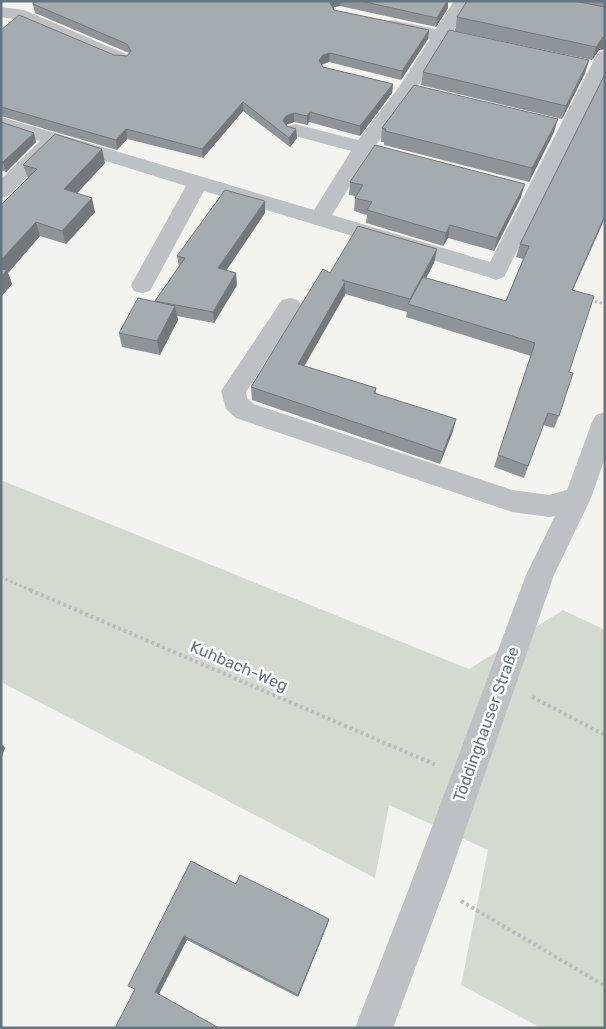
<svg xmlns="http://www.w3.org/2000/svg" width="606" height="1029" viewBox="0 0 606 1029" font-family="Rubik,sans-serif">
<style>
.green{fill:#d5dad1}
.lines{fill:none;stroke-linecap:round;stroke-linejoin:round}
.path-far1{stroke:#b9bbbd;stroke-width:3;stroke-dasharray:2.5 2.5;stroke-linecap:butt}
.path{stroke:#b9bbbd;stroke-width:4;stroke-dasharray:3 3;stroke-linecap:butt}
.minor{fill:#bdc1c4;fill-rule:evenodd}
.wall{fill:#8e9497}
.shaded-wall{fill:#74787b}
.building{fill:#a5acb0;stroke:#74787b}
.labels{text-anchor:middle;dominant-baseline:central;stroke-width:5;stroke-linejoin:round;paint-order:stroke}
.street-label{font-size:16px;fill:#65747e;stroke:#fff}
</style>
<rect width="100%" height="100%" fill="#f3f3f0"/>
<polygon class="green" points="1,480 469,669 563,610 605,630 605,1028 541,1028 461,985 488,850 389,805 375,878 1,682"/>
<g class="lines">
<g class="path-far1">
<polyline points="590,300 605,304"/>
<polyline points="1,577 33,591"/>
</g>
<g class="path">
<polyline points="30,590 436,765"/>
<polyline points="532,697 605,735"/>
<polyline points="461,901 605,986"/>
</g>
<g class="minor">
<polygon points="454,1 471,1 452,33 486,40 489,44 486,48 480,49 446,42 416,89 376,145 387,148 390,152 387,156 380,158 369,155 332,215 490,262 596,56 599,52 605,51 605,75 504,277 496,280 488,277 204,191 150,291 142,293 134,291 131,285 186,186 58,146 8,196 1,198 1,179 40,141 1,129 1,117 314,210 351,151 288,134 285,130 288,126 295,124 358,140 399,87 430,39 386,29 383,25 386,21 392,20 436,29"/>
<polygon points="1,7 24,10 128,55 131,59 128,63 122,64 116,63 14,19 1,17"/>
<polygon points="290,298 298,300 302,306 246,392 247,398 254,404 512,490 549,495 567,490 592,422 596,415 605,412 605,458 591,498 554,575 447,883 393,1028 355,1028 411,883 526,575 555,516 549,517 512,512 236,418 226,409 221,391 282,300"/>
</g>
</g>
<g class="wall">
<polygon points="32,1 448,1 448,8 436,27 340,6 334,7 333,8 334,10 429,30 428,39 401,80 329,62 322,65 323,67 393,84 392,93 360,136 309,122 307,125 294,122 286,125 287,126 296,129 297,138 290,147 243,111 203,158 127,139 117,150 1,116 1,30 114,55 127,56 129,53 35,13"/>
<polygon points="467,1 605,1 605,49 599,50 592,60 455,31 457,17"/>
<polygon points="589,60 585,73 562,119 421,85 423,72"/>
<polygon points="605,74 573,291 569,372 559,416 554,428 543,425 524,478 494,467 531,356 406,317 407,312 345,294 304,366 376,388 376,393 453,431 440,464 252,400 251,387 330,273 437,249 434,263 426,278 506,301 523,259 516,257 520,244"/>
<polygon points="1,122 36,142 6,172 1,170"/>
<polygon points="382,128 554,132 529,182 384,145 384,142 381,142"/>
<polygon points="105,163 77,193 95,212 66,244 40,236 8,273 12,284 1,297 28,178 23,165"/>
<polygon points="350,182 521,197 494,251 448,238 443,246 366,223 367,215 354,211 355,198 356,196 349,195"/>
<polygon points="265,213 226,270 237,285 214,323 177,316 178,320 160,355 122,347 119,333 155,301 179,267 177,256"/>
<polygon points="191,861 236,884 329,919 328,923 298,997 187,940 135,989"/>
</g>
<g class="shaded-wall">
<polygon points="331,1 341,1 340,6 334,7 330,12 330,3"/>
<polygon points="447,1 448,1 448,8 436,27 437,18"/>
<polygon points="429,30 428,39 401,80 402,71"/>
<polygon points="605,36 605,49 599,50 592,60 596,47 603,37"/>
<polygon points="330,53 329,62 322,64 318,69 319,60 323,55"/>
<polygon points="589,60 585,73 562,119 566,106"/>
<polygon points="393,84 392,93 360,136 360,126"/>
<polygon points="243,102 243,111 203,158 202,149"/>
<polygon points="310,112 309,122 307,125 307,116"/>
<polygon points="294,113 294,122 286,125 283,121 286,116"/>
<polygon points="558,119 554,132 529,182 532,168"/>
<polygon points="126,129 127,139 117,150 116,140"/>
<polygon points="296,129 297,138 290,147 289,138"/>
<polygon points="34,133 36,142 6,172 3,162"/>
<polygon points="102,149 105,163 68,203 64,189"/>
<polygon points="525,184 521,197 494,251 497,238"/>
<polygon points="92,198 95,212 66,244 62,231"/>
<polygon points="265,201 265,213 220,280 218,268"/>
<polygon points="605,215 605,218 567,303 572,290"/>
<polygon points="36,222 40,236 8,273 12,284 1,297 1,260"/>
<polygon points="450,225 448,238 443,246 446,233"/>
<polygon points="437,249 434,263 412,305 409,305 410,299"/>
<polygon points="236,273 237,285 214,323 213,312"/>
<polygon points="345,282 345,295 298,377 298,364"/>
<polygon points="175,306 178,320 160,355 157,341"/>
<polygon points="456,419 453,431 440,464 443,452"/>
<polygon points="1,743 5,748 1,759"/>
<polygon points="329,919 328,923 298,997 298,995"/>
<polygon points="184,936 187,940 159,994 155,992"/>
</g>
<g class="building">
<polygon points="36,1 331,1 330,3 334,10 429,30 402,71 330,53 323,55 319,60 323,67 393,84 360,126 310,112 307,116 294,113 286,116 283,121 287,126 296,129 289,138 243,102 202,149 126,129 116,140 1,107 1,30 19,15 114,55 127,56 131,51 127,44 33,4"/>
<polygon points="361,1 447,1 437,18"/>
<polygon points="467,1 574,1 605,7 605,36 603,37 596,47 457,17"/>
<polygon points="449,30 589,60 566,106 423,72"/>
<polygon points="605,74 605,215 572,290 594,296 569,372 573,373 559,416 548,413 528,466 498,455 535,343 408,304 423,277 506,301 529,246 520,244"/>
<polygon points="414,85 558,119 532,168 385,131 386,129 382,128"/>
<polygon points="1,122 34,133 3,162 1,162"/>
<polygon points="55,134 102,149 64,189 92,198 62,231 36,222 1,260 1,205 37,169 23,165"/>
<polygon points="375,145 525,184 497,238 450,225 446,233 367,210 372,202 355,198 363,185 350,182"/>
<polygon points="225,190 265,201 218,268 236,273 213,312 155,301 185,258 177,256"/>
<polygon points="358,226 437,249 410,299 342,280 345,282 298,364 376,388 374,393 456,419 443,452 251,387 323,269 330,273"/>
<polygon points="1,269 7,270 1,277"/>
<polygon points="138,298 175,306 157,341 119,333"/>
<polygon points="191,861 236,884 240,875 329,919 298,995 184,936 155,992 219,1028 115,1028 135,989 128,986"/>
</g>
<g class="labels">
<g class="street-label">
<text transform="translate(239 666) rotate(23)">Kuhbach-Weg</text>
<text transform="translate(486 724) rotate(-70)">Töddinghauser Straße</text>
</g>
</g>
<rect width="606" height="1029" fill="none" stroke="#65747e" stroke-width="5"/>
</svg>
